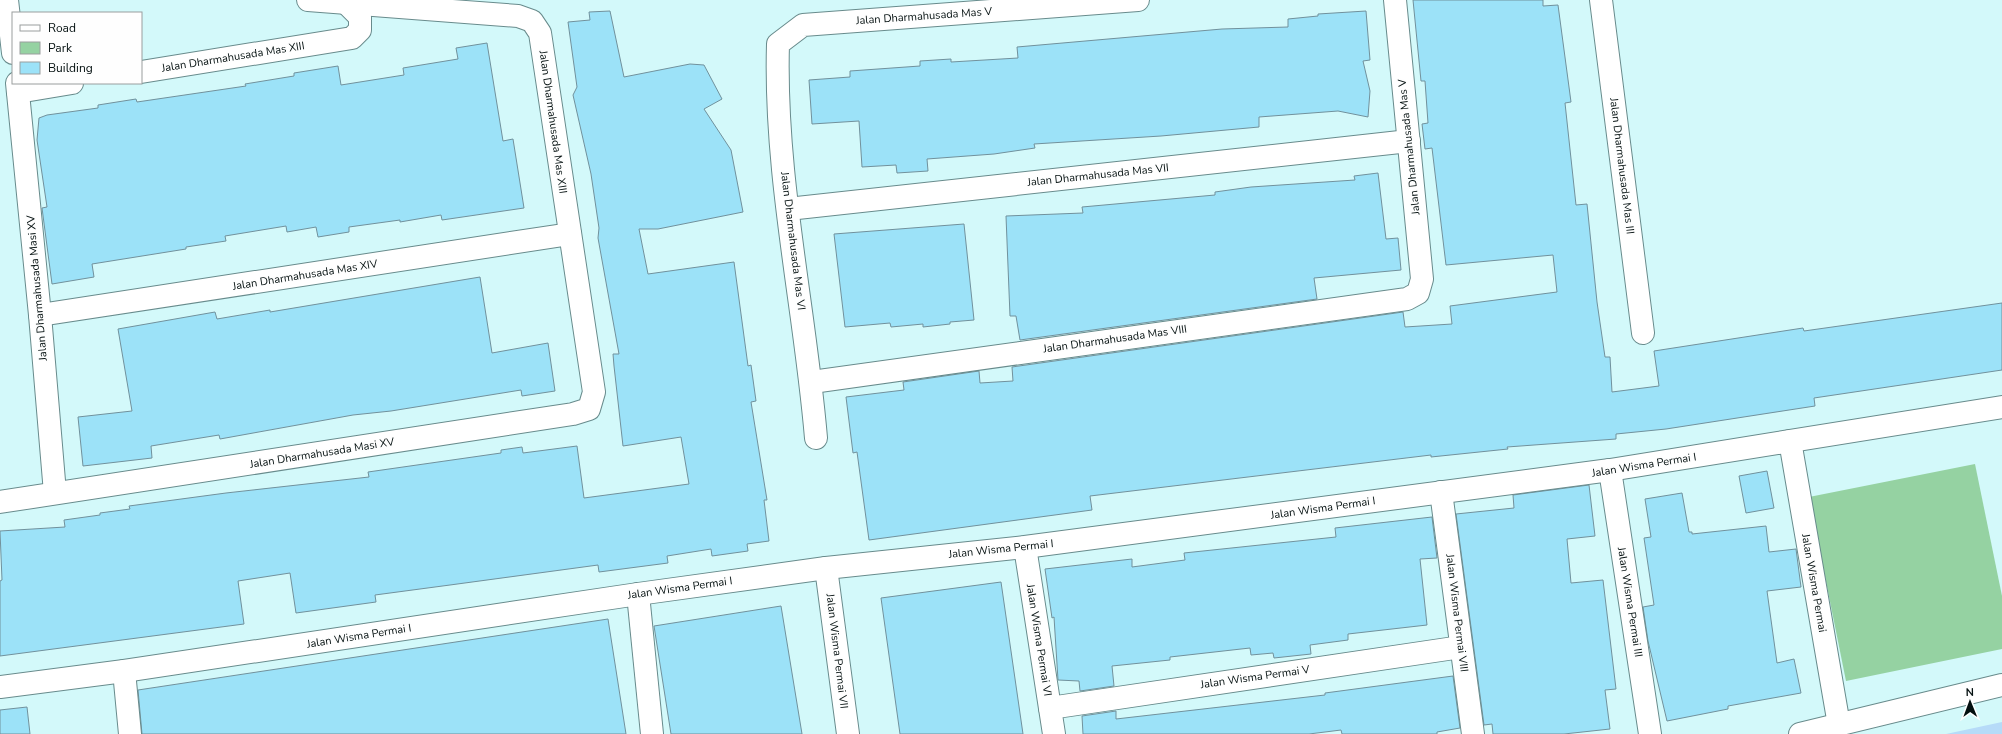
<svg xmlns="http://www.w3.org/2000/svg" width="2002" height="734" viewBox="0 0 2002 734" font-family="'Nunito Sans',sans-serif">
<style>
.green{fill:#95d2a2}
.water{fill:#b6dbf8}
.building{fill:#9ce2f8;stroke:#71919c}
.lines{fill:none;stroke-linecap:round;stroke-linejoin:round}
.minor-casing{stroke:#688b8c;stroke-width:24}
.minor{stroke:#fff;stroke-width:22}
.labels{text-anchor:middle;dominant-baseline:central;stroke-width:3.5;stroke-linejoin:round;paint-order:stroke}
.street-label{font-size:11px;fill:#030f0f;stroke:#fefefe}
</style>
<rect width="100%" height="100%" fill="#d3f9fa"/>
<polygon class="green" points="1975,464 2002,596 2002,649 1846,681 1809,497"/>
<polygon class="water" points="2002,722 2002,734 1946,734"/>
<g class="building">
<polygon points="1413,0 1543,0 1543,6 1558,5 1571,102 1565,103 1576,205 1587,204 1597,302 1605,357 1610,357 1612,392 1659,386 1654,351 1803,328 1804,331 2002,303 2002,370 1814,398 1815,406 1666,429 1616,434 1616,439 1507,447 1508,449 1431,457 1431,455 1090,496 1092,510 869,540 857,452 853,453 846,397 904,390 903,382 979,371 980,383 1013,381 1012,367 1403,312 1405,327 1452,324 1450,306 1557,292 1553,255 1446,265 1432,148 1425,149 1422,124 1428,123 1425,81 1421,81"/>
<polygon points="610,11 624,77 690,64 704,65 722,99 704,109 731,150 743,212 658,229 639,229 648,274 734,262 748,366 751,365 756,401 751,402 767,500 764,500 769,541 747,544 748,551 712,556 711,549 667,556 668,563 599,572 598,565 450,585 375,595 376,602 296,613 290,573 238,581 244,624 0,656 0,581 2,580 0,531 65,527 64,520 100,515 100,513 130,509 129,506 226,493 369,477 368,472 501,453 501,450 522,447 523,453 577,446 584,498 689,484 681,437 623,446 614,366 613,354 619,354 598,238 599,228 591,174 573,95 577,87 568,22 590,20 589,12"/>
<polygon points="1366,11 1370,60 1363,61 1370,91 1368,117 1338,111 1259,117 1259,127 1161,136 1034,144 1035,148 994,154 927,159 928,171 897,173 896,165 862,167 859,121 812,124 809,80 850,77 850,71 920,66 920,61 951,59 951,62 1018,58 1017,47 1222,29 1288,27 1288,19 1318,16 1318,14"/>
<polygon points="487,43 503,141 513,139 524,208 442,220 441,215 400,222 400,220 349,227 349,232 318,237 316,227 287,232 286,226 225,236 226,241 186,247 186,249 92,264 94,277 52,284 42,208 47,207 37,140 39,118 47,115 98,108 98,105 136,99 137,102 246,86 245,84 294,76 294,73 338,66 341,85 404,75 403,68 458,59 456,48"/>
<polygon points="1378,173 1386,239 1398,238 1401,270 1314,278 1317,299 1020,340 1016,316 1010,316 1006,216 1083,213 1082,207 1215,195 1215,192 1251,187 1355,180 1354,176"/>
<polygon points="964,224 974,320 950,322 950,324 923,327 923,324 891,327 890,323 845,327 834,234"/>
<polygon points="480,277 492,353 548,343 555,391 522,396 521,390 391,411 353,415 220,439 219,435 151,446 152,458 83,466 78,417 132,411 118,329 215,312 217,319 270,310 270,312"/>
<polygon points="1767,471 1774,508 1746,513 1739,476"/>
<polygon points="1589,485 1595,536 1567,539 1571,583 1603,580 1616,689 1605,690 1610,729 1564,734 1493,734 1492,724 1484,725 1456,514 1514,508 1513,495"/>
<polygon points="1682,493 1689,532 1692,532 1692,534 1766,526 1769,552 1796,549 1801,587 1767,591 1777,663 1794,659 1801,693 1728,706 1728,709 1667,721 1648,641 1643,607 1654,605 1644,538 1651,537 1645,499"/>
<polygon points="1432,517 1437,558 1420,559 1427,625 1348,634 1348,640 1310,645 1311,654 1274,658 1273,653 1251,655 1250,648 1170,657 1170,660 1112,666 1114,686 1080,691 1079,681 1058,680 1054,617 1052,618 1045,569 1132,559 1132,567 1185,560 1184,553 1336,537 1335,528"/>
<polygon points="1001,582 1023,734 900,734 881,598"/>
<polygon points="781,606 802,734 671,734 654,626"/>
<polygon points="608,619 626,734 142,734 138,690"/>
<polygon points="1453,676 1460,728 1437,732 1437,734 1342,734 1341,730 1309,734 1083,734 1082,716 1116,711 1116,719 1325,695 1325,693"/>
<polygon points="27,707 30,734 0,734 0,710"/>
</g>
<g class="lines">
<defs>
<g id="minor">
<polyline points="7,0 13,53"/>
<polyline points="1601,0 1643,333"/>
<polyline points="141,72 352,38 360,30 360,17 346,3"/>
<polyline points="17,83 40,315 55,493"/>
<polyline points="18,92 72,83"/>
<polyline points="788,209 1409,141"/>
<polyline points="40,315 570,234"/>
<polyline points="812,382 1407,299 1418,293 1422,279 1395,0"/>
<path d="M816 438C805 307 774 176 778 44L803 25 1138 0"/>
<polyline points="1790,441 1839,725"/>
<polyline points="1610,470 1650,734"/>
<polyline points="1441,492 1473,734"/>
<polyline points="0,502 573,414 589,409 594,392 540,33 532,21 518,16 308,0"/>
<polyline points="1025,547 1054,734"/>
<polyline points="826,568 848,734"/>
<polyline points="638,594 652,734"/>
<polyline points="124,671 130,734"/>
<polyline points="0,687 124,671 638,594 826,568 1025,547 1610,470 2002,407"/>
<polyline points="1050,708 1461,647"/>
<polyline points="1800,734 2002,685"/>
</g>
</defs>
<use href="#minor" class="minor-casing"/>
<use href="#minor" class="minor"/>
</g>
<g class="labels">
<g class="street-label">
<text transform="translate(924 16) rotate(-4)">Jalan Dharmahusada Mas V</text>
<text transform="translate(233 57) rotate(-9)">Jalan Dharmahusada Mas XIII</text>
<text transform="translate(553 122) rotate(82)">Jalan Dharmahusada Mas XIII</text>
<text transform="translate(1409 147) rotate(-96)">Jalan Dharmahusada Mas V</text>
<text transform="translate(1622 166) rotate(83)">Jalan Dharmahusada Mas III</text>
<text transform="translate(1098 175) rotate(-6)">Jalan Dharmahusada Mas VII</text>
<text transform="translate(793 241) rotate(83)">Jalan Dharmahusada Mas VI</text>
<text transform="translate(305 275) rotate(-9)">Jalan Dharmahusada Mas XIV</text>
<text transform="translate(37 288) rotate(-95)">Jalan Dharmahusada Masi XV</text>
<text transform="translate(1115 339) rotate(-8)">Jalan Dharmahusada Mas VIII</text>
<text transform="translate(322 453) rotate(-9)">Jalan Dharmahusada Masi XV</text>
<text transform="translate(1644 465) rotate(-9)">Jalan Wisma Permai I</text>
<text transform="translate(1323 508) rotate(-8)">Jalan Wisma Permai I</text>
<text transform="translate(1001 549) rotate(-6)">Jalan Wisma Permai I</text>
<text transform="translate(1814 583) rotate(80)">Jalan Wisma Permai</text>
<text transform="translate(680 588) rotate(-8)">Jalan Wisma Permai I</text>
<text transform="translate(1630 602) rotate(81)">Jalan Wisma Permai III</text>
<text transform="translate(1457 613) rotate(83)">Jalan Wisma Permai VIII</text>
<text transform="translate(359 636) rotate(-9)">Jalan Wisma Permai I</text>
<text transform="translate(1039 640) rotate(81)">Jalan Wisma Permai VI</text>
<text transform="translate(837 651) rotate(83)">Jalan Wisma Permai VII</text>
<text transform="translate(1255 677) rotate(-8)">Jalan Wisma Permai V</text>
</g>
</g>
<rect x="12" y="12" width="130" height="72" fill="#fefefe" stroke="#9a9e9e"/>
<rect x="20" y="25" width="20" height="6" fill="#ffffff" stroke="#9a9e9e"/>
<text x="48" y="32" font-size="12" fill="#030f0f">Road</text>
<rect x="20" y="42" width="20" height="12" fill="#95d2a2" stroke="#9a9e9e"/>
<text x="48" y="52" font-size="12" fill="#030f0f">Park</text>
<rect x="20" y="62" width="20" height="12" fill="#9ce2f8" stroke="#9a9e9e"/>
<text x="48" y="72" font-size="12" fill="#030f0f">Building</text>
<g transform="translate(1970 702) rotate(359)" stroke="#fefefe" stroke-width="3" paint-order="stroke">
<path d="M0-3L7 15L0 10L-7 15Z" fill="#030f0f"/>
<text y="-6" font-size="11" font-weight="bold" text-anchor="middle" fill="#030f0f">N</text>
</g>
</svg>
